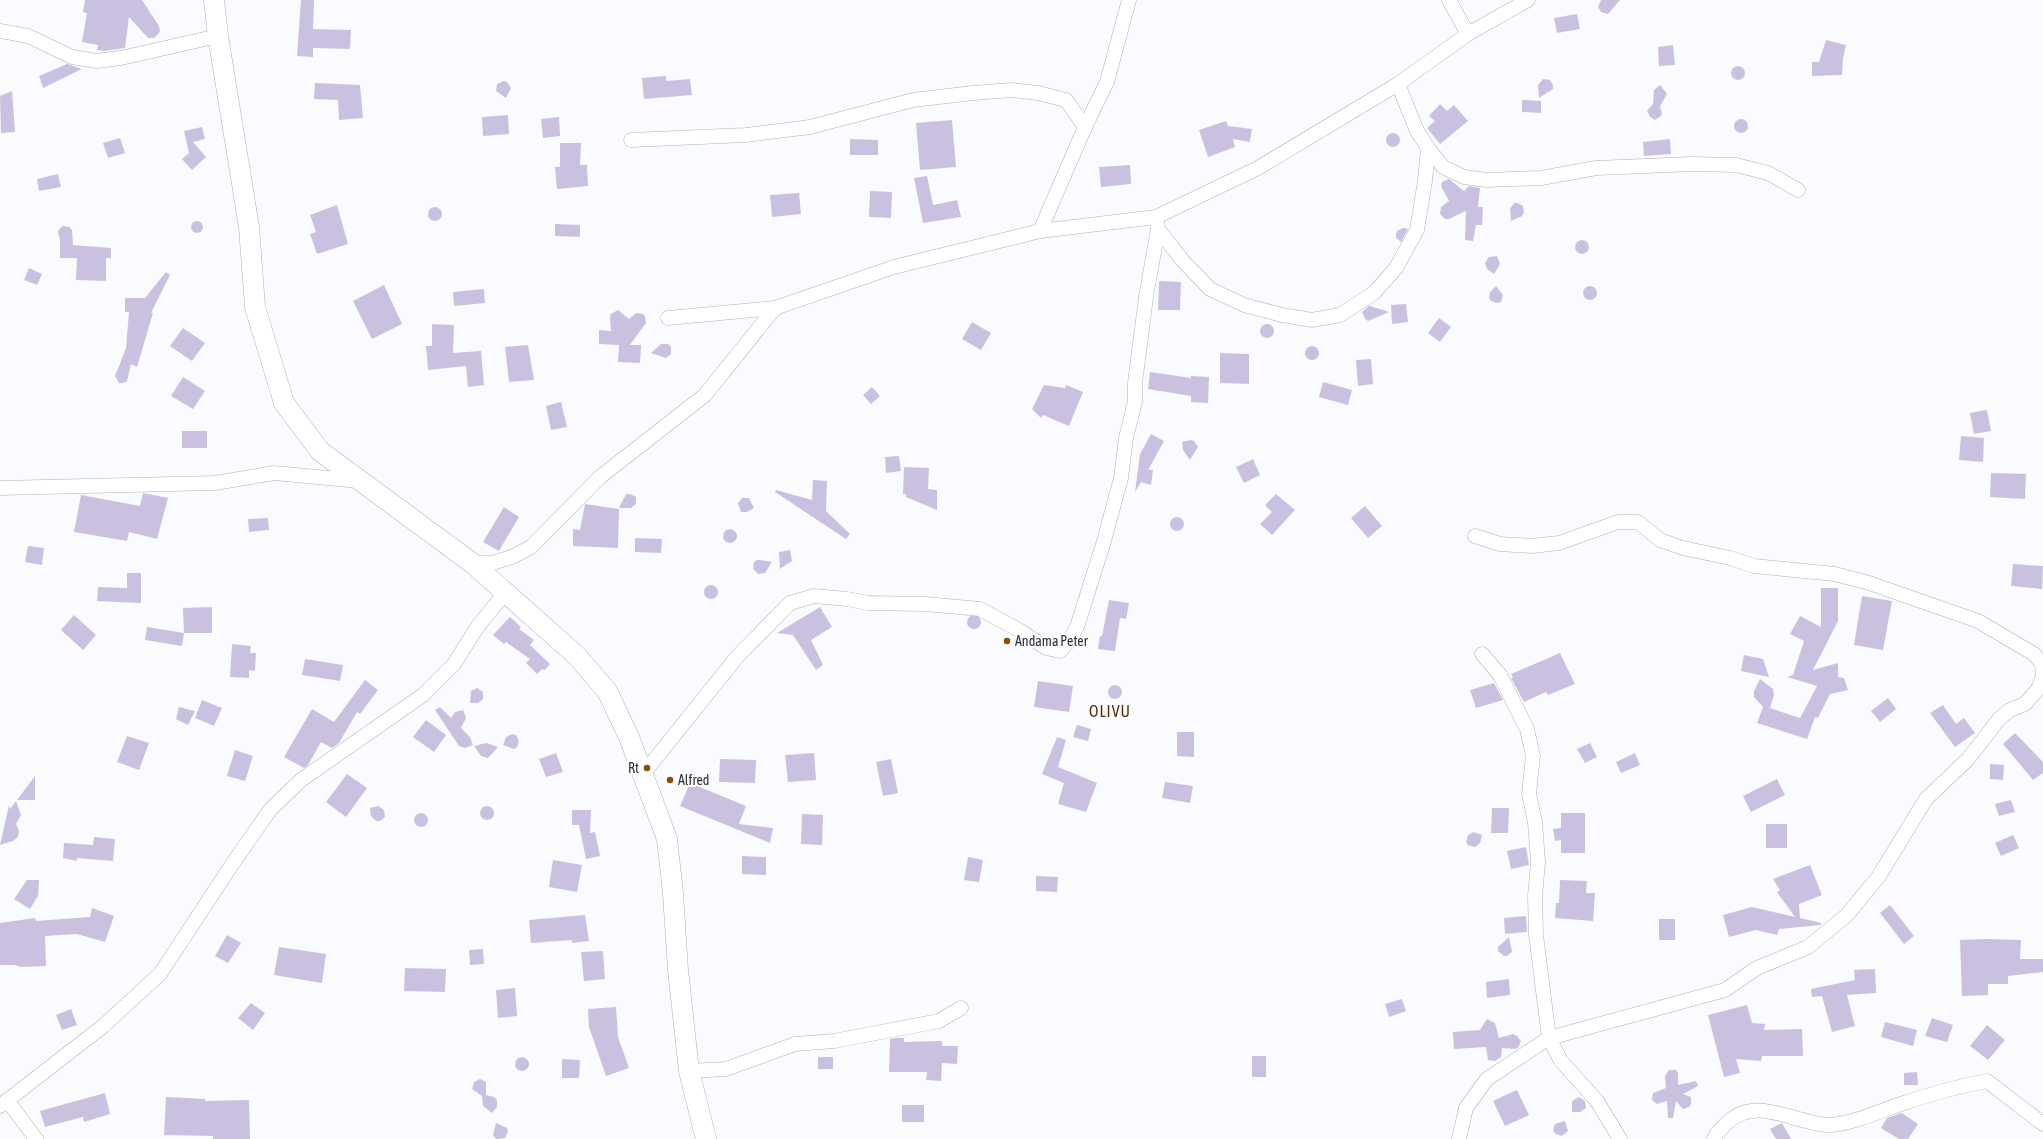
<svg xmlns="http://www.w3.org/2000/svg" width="2043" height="1139" viewBox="0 0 2043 1139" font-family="'Asap Condensed',sans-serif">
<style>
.building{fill:#cac1e0}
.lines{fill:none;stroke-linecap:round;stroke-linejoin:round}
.street-casing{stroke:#adb1ba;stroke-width:15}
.secondary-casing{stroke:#adb1ba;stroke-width:21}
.street{stroke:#fff;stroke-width:14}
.secondary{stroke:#fff;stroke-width:20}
.poi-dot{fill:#874f01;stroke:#fafbff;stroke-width:1.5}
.labels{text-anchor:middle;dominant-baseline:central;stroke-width:4;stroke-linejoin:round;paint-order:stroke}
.poi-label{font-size:14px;fill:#303235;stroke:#fafbff;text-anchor:start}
.quarter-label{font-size:16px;letter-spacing:1px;fill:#552e00;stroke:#fafbff}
</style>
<rect width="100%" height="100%" fill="#fafbff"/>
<g class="building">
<polygon points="85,0 142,0 159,26 160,32 154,38 148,38 129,17 125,48 104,51 97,50 98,45 82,42 87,13 83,12"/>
<polygon points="301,0 314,0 313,29 351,30 350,49 313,48 313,57 297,56"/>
<polygon points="1601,0 1620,0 1608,14 1601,12 1598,7"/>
<polygon points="1577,14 1580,29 1557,33 1554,18"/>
<polygon points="1826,40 1846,45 1843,58 1842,75 1812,76 1812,62 1819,62"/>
<polygon points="1673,45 1675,65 1659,66 1658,47"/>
<polygon points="67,64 82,69 43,88 39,76"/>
<circle cx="1738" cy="73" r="7"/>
<polygon points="666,76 666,81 690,79 692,95 644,99 642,78"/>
<polygon points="1543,79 1550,80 1553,85 1553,89 1539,98 1538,85"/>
<polygon points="504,81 507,82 511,88 506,98 496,91 497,84"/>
<polygon points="315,83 360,85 363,118 339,120 338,100 314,99"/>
<polygon points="1660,85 1667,94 1660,106 1662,115 1655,120 1650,117 1647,111 1653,104 1654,90"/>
<polygon points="12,91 15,132 1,133 0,96"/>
<polygon points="1522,100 1541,101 1541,113 1522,112"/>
<polygon points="1440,104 1447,111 1454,105 1468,121 1440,144 1427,128 1435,121 1429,116"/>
<polygon points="508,115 509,134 483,136 482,117"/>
<polygon points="559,117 560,136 543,138 541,119"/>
<circle cx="1741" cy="126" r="7"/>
<polygon points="952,120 956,167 920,170 916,123"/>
<polygon points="1226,121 1228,126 1252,129 1250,142 1233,139 1235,147 1208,157 1199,130"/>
<polygon points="202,127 205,139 193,142 206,157 192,170 182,159 189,153 184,131"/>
<circle cx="1393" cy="140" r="7"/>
<polygon points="120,138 125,153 108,158 103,143"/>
<polygon points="850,139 878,140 878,155 850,155"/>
<polygon points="1670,139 1671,154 1644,156 1643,142"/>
<polygon points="560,143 581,143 580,165 587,165 588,186 557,189 555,167 560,167"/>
<polygon points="1130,165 1131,184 1101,187 1099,167"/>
<polygon points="58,174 61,187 39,191 37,179"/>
<polygon points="927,176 933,205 957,200 961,217 923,223 914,178"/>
<polygon points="1449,179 1464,191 1469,186 1480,188 1478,207 1483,207 1482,225 1476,225 1473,241 1465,240 1466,211 1449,219 1445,219 1440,214 1441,207 1449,201 1441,186 1442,182"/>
<polygon points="870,191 892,192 891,218 869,217"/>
<polygon points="799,193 801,214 772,217 770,195"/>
<polygon points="1514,203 1517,203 1523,206 1524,213 1522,216 1511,221 1510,209"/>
<polygon points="337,205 348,244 317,254 310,234 316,232 310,215"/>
<circle cx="435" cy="214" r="7"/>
<circle cx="197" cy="227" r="6"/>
<polygon points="555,224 580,225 580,237 555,236"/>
<polygon points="63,226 69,227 72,230 73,245 111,248 111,258 106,258 106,281 76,280 77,258 60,258 60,239 58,233 59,229"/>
<polygon points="1403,228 1408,229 1401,242 1396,238 1396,234 1397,231"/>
<circle cx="1582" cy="247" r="7"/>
<polygon points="1497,256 1500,264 1494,274 1487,269 1485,263 1489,257"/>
<polygon points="29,268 42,274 37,285 24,280"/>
<polygon points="166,272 170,275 151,313 153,313 137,367 131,364 127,381 123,383 119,383 115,376 126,348 129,312 125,312 125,298 145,298"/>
<polygon points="1159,281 1181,282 1180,310 1158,310"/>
<polygon points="384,285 402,324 372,339 353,301"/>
<circle cx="1590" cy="293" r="7"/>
<polygon points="1496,286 1503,295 1501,302 1497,303 1491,301 1489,298 1490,292"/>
<polygon points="484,289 485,303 454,306 453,292"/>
<polygon points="1406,304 1408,322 1392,324 1391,305"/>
<polygon points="1369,306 1370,306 1389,312 1368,321 1365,319 1362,312"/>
<polygon points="618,310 629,319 636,313 643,314 645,316 646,323 630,345 641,345 640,363 618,362 619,345 599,344 599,330 611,331 610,317 611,314"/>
<polygon points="1439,318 1451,327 1440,342 1428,333"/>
<polygon points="972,322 991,333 981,350 962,339"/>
<circle cx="1267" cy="331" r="7"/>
<polygon points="432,324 454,325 453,353 481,351 484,385 468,387 466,366 428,370 426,346 432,346"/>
<polygon points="183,328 205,343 192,361 170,346"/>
<polygon points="661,344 668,344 671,347 671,354 666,358 651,353"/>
<polygon points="528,345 534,380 509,382 505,347"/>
<circle cx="1312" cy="353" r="7"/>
<polygon points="1220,353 1249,354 1249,384 1220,383"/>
<polygon points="1371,359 1373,384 1358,386 1356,360"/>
<polygon points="1150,372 1191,378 1191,376 1209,377 1208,403 1191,402 1191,396 1148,389"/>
<polygon points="183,377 205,391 193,409 171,396"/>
<polygon points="1323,382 1352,390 1348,405 1319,397"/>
<polygon points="1044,385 1065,388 1066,385 1083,392 1069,426 1043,415 1041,418 1032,409"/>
<polygon points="872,387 880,396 871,404 863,395"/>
<polygon points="561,402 567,427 551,430 546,406"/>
<polygon points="1987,410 1991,431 1974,434 1970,413"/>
<rect x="182" y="431" width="25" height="17"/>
<polygon points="1151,434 1164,441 1148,470 1153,470 1151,485 1141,482 1135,492 1140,454"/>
<polygon points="1961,436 1984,438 1983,462 1959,460"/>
<polygon points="1191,440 1194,441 1198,447 1190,460 1183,450 1182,442"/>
<polygon points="899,456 901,471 886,473 885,457"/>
<polygon points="1253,459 1260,475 1244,483 1236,467"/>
<polygon points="904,467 929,468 928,489 937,490 937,510 906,497 906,494 903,494"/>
<polygon points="1991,473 2026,474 2025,499 1990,497"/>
<polygon points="813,480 827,481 826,511 850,534 846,539 775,492 776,490 812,500"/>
<polygon points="143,493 168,498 157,539 129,532 127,541 74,532 81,495 140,506"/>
<polygon points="626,494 630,494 636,497 636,504 631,508 619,508"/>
<polygon points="1276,494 1295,510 1272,535 1260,524 1272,512 1265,505"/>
<polygon points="742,498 749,498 754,508 747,512 741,512 738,503"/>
<polygon points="585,504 619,509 618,548 573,546 573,529 580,530"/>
<polygon points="1365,506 1382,526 1368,538 1351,518"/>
<polygon points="504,507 519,517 499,551 483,542"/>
<circle cx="1177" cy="524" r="7"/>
<polygon points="268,518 269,530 249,532 248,519"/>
<circle cx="730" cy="536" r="7"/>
<polygon points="635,538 662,539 661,553 635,552"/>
<polygon points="28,546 44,548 42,565 25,562"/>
<polygon points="790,550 792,561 780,569 779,552"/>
<polygon points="757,560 760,560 772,562 765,573 758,574 753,569 754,562"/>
<polygon points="2013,564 2043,566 2042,589 2011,586"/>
<polygon points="127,573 141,573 141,603 97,601 98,587 127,588"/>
<circle cx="711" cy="592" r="7"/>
<polygon points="1821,588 1838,588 1838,621 1813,670 1838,663 1838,677 1844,678 1848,690 1830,694 1818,718 1815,717 1807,739 1757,723 1763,707 1754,697 1754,691 1760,679 1773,689 1774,695 1770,708 1800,718 1817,686 1787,677 1793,675 1804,641 1790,634 1800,616 1821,627"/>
<polygon points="1862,596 1892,601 1883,650 1854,645"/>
<polygon points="1109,600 1129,603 1126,619 1120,618 1115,651 1098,649 1100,636 1102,636"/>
<polygon points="212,607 212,633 184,633 183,608"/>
<polygon points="820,607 832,627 811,640 823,665 816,670 793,635 777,633"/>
<polygon points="74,615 96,635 83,650 61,630"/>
<circle cx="974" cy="622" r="7"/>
<polygon points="510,617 521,627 519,629 534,640 530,645 550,664 545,670 542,669 537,674 526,663 530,659 506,642 504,644 493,635"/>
<polygon points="147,627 184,633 182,646 145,640"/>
<polygon points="232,644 251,646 250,653 256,653 255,671 249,670 249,678 230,677"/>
<polygon points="1560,653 1575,684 1548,695 1546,692 1524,702 1511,678 1513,678 1511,674"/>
<polygon points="1744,655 1763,659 1769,677 1741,671"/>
<polygon points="305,659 343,665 340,681 302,675"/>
<polygon points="365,680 378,690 360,714 357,712 339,743 332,748 321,742 308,765 304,768 284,757 312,709 334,722"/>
<polygon points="1038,681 1073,686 1069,712 1034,707"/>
<polygon points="1494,683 1503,700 1476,708 1470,690"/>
<circle cx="1115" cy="692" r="7"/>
<polygon points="477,688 483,692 483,699 478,703 470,703 471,691"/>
<polygon points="1888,698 1896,709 1880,722 1871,711"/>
<polygon points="202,700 222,708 214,726 195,718"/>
<polygon points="1943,705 1956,724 1964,718 1975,733 1955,747 1930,713"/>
<polygon points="179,707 195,711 188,725 176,719"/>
<polygon points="440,707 451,718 455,712 463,710 466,718 461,728 470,737 473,745 465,748 459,746 435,710"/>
<polygon points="426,720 446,735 434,752 413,737"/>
<polygon points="1077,725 1091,729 1088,741 1073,737"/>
<polygon points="1177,732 1194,732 1194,757 1177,756"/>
<polygon points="2015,733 2043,762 2043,773 2033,780 2003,744"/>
<polygon points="512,734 516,735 519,741 517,747 514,749 503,745 506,737"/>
<polygon points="127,736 149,743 139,770 117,762"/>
<polygon points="1057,737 1066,740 1058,767 1097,783 1086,812 1058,804 1064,783 1042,774"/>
<polygon points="486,743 498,747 488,758 481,756 474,746"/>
<polygon points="1590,743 1597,757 1585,763 1577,749"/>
<polygon points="235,750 253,756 245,781 227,776"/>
<polygon points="556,753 563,772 546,777 539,759"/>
<polygon points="814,753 816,780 788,782 785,755"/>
<polygon points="1635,753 1640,765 1621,773 1616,762"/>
<polygon points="720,759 756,760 755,783 719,782"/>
<polygon points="891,759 898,793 883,796 876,762"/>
<polygon points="1990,764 2004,765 2003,780 1990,779"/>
<polygon points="347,774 367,788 346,817 326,802"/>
<polygon points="35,776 35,800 17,800"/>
<polygon points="1777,779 1785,795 1751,812 1743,796"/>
<polygon points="1165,782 1193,786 1190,803 1162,798"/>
<polygon points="690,783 746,806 739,824 773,828 770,843 680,806"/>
<polygon points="2011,800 2015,812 1999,816 1995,804"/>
<polygon points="16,801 21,815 16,824 19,831 18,837 13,841 0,845 9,805 10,809"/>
<circle cx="487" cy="813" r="7"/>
<polygon points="378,806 384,810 385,817 380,821 376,821 371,816 370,808"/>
<polygon points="1492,808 1509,808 1508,833 1491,833"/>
<polygon points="572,810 591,810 590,833 595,832 600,856 586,859 579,825 572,825"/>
<circle cx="421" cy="820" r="7"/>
<polygon points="1561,813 1585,813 1585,853 1561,853 1561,840 1555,841 1553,829 1561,828"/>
<polygon points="802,814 823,815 822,845 801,844"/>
<rect x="1766" y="824" width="21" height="24"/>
<polygon points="1474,832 1482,835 1480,843 1475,847 1468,845 1466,842 1468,835"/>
<polygon points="2013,835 2019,848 2001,856 1995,843"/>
<polygon points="94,837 115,839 113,861 77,858 77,861 63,858 64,843 93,845"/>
<polygon points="1526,847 1529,865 1511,869 1507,851"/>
<polygon points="742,856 766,857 766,875 742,874"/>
<polygon points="968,857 983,860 979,882 964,880"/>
<polygon points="553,860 582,865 577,892 549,887"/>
<polygon points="1810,865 1822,895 1799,904 1800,918 1821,923 1821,925 1779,929 1777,935 1756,930 1729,937 1723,915 1752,907 1795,917 1777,892 1780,890 1773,879"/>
<polygon points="1036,876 1058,877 1057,892 1036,891"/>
<polygon points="27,880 39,880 38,896 30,909 14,899"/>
<polygon points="1560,880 1587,881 1586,893 1595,893 1593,921 1555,918 1556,903 1559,903"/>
<polygon points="1890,905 1914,936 1904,944 1880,913"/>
<polygon points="92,908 114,916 105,942 77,934 45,936 46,966 21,967 15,965 0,965 0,923 35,918 36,921 90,917"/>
<polygon points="585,915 589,941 572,943 572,940 531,943 529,920"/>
<polygon points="1526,916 1527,932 1505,934 1504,918"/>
<rect x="1659" y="919" width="16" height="21"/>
<polygon points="227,935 241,943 228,963 215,956"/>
<polygon points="1509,937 1512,952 1507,956 1504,956 1498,951 1498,947"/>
<polygon points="1987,939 2021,940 2020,959 2043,959 2043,972 2008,976 2008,984 1988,984 1988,995 1962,996 1960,940"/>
<polygon points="279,947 326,954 322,983 274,975"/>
<polygon points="483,949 484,964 470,965 469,950"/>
<polygon points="603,951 605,979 584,981 581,952"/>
<polygon points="405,968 446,969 445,992 404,991"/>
<polygon points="1875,969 1876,993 1847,995 1855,1026 1832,1032 1822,996 1812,997 1811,989 1855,980 1854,970"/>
<polygon points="1509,979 1510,995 1487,998 1486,982"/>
<polygon points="515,988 517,1016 498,1018 496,990"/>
<polygon points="1402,999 1406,1011 1389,1017 1385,1004"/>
<polygon points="251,1003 265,1013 253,1030 238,1018"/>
<polygon points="1747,1005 1752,1023 1765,1024 1764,1030 1802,1029 1803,1056 1762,1056 1761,1061 1736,1059 1740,1073 1724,1077 1708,1015"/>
<polygon points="616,1007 618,1037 629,1068 606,1076 589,1027 588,1009"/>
<polygon points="71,1009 77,1025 62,1030 56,1015"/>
<polygon points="1932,1018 1953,1025 1947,1042 1925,1036"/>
<polygon points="1487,1019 1495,1023 1499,1038 1513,1034 1517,1036 1521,1041 1518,1048 1515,1049 1502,1048 1501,1057 1495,1061 1488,1060 1486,1047 1454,1049 1453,1032 1480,1030"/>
<polygon points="1885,1022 1917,1030 1913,1046 1881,1037"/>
<polygon points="1987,1025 2005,1040 1988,1060 1970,1046"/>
<polygon points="896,1038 904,1038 904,1042 942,1041 942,1046 958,1046 957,1064 942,1063 941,1081 926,1080 927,1072 889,1072 890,1039"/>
<rect x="1252" y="1056" width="14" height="21"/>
<circle cx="522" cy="1064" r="7"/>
<rect x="818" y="1057" width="15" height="12"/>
<polygon points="562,1059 580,1060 579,1078 562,1078"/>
<polygon points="1669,1070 1676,1070 1678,1073 1678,1085 1696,1081 1698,1086 1683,1094 1691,1097 1691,1104 1689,1107 1683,1109 1676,1101 1673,1118 1668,1118 1667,1101 1657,1104 1652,1100 1653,1093 1666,1088 1665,1076"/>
<polygon points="1917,1072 1918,1085 1904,1085 1904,1073"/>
<polygon points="480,1079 486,1082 486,1095 494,1097 497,1100 497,1107 492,1113 483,1106 482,1096 472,1089 474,1082"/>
<polygon points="1517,1090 1529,1115 1505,1126 1493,1101"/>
<polygon points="105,1093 110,1114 84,1122 83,1117 45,1127 40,1111"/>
<polygon points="166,1097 205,1099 205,1101 249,1100 250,1139 213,1139 213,1136 164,1135"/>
<polygon points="1579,1097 1585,1101 1586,1108 1580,1112 1572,1112 1572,1101"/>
<rect x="902" y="1105" width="22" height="17"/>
<polygon points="1902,1113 1918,1124 1908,1139 1899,1139 1881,1128 1887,1118"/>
<polygon points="1565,1121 1568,1131 1562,1136 1556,1134 1553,1131 1555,1124"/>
<polygon points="496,1123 507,1128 508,1131 505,1138 496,1139 493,1135"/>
<polygon points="1782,1123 1791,1139 1776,1139 1770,1129"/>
</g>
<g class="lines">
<defs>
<g id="street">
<polyline points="1449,0 1468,34"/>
<polyline points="0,31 28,36 72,57 96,61 121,58 218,36"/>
<polyline points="1398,84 1417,131 1428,148 1443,167 1464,177 1487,180 1541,178 1596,168 1692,164 1736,165 1768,173 1798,190"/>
<polyline points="631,140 746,135 810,127 913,100 973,93 1012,90 1038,93 1066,100 1085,127"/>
<polyline points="1158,229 1183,261 1210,289 1244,305 1282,315 1312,320 1340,315 1374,293 1396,268 1417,230 1425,181 1428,148"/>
<polyline points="1040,231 1085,127 1107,82 1129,0"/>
<polyline points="668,318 775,308 894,267 1040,231 1156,217 1258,168 1398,84 1468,34 1528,0"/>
<polyline points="0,488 215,483 274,473 360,481"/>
<polyline points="1475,536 1500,544 1532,546 1559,543 1618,522 1638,522 1660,540 1683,548 1730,558 1754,566 1835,574 1869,583 1978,621 2034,654 2042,664 2043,674"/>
<polyline points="472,563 492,563 512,557 531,547 600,477 705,395 775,308"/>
<polyline points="1482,654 1500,675 1527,729 1533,756 1529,794 1535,822 1538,862 1535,896 1536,935 1549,1038 1561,1061 1597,1101 1620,1139"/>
<polyline points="643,774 737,657 790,603 814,596 847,599 868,603 925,604 980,609 1019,630 1046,648 1060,651 1070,640 1077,627 1104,541 1121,478 1126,438 1135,401 1135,383 1146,297 1158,229 1156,217"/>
<polyline points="689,1071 726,1069 795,1044 834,1041 939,1021 961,1008"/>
<polyline points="7,1100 36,1139"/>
<polyline points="0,1106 102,1027 160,974 231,866 270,810 301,780 423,695 454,664 478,626 505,593"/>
<polyline points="1459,1139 1466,1108 1487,1079 1549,1038 1725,990 1757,968 1808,947 1847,915 1879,876 1926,799 1968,759 2000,718 2010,710 2025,704 2038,689 2043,676"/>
<path d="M1714 1139C1717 1132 1722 1128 1727 1123 1756 1094 1795 1124 1828 1125 1848 1126 1887 1108 1907 1102 1934 1093 1960 1086 1987 1081L2043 1124"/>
</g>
<polyline id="secondary" points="214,0 218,36 249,227 255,307 284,403 320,451 472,563 577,656 607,691 629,737 667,839 673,893 678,970 689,1071 706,1139"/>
</defs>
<use href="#street" class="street-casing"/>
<use href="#secondary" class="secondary-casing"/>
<use href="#street" class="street"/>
<use href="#secondary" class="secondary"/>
</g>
<g class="poi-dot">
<circle cx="1007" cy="641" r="4"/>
<circle cx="647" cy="768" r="4"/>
<circle cx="670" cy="780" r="4"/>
</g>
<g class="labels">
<g class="poi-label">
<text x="1015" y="641">Andama Peter</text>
<text x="639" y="768" text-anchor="end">Rt</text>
<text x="678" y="780">Alfred</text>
</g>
<g class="quarter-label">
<text x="1110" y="711">OLIVU</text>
</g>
</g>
</svg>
